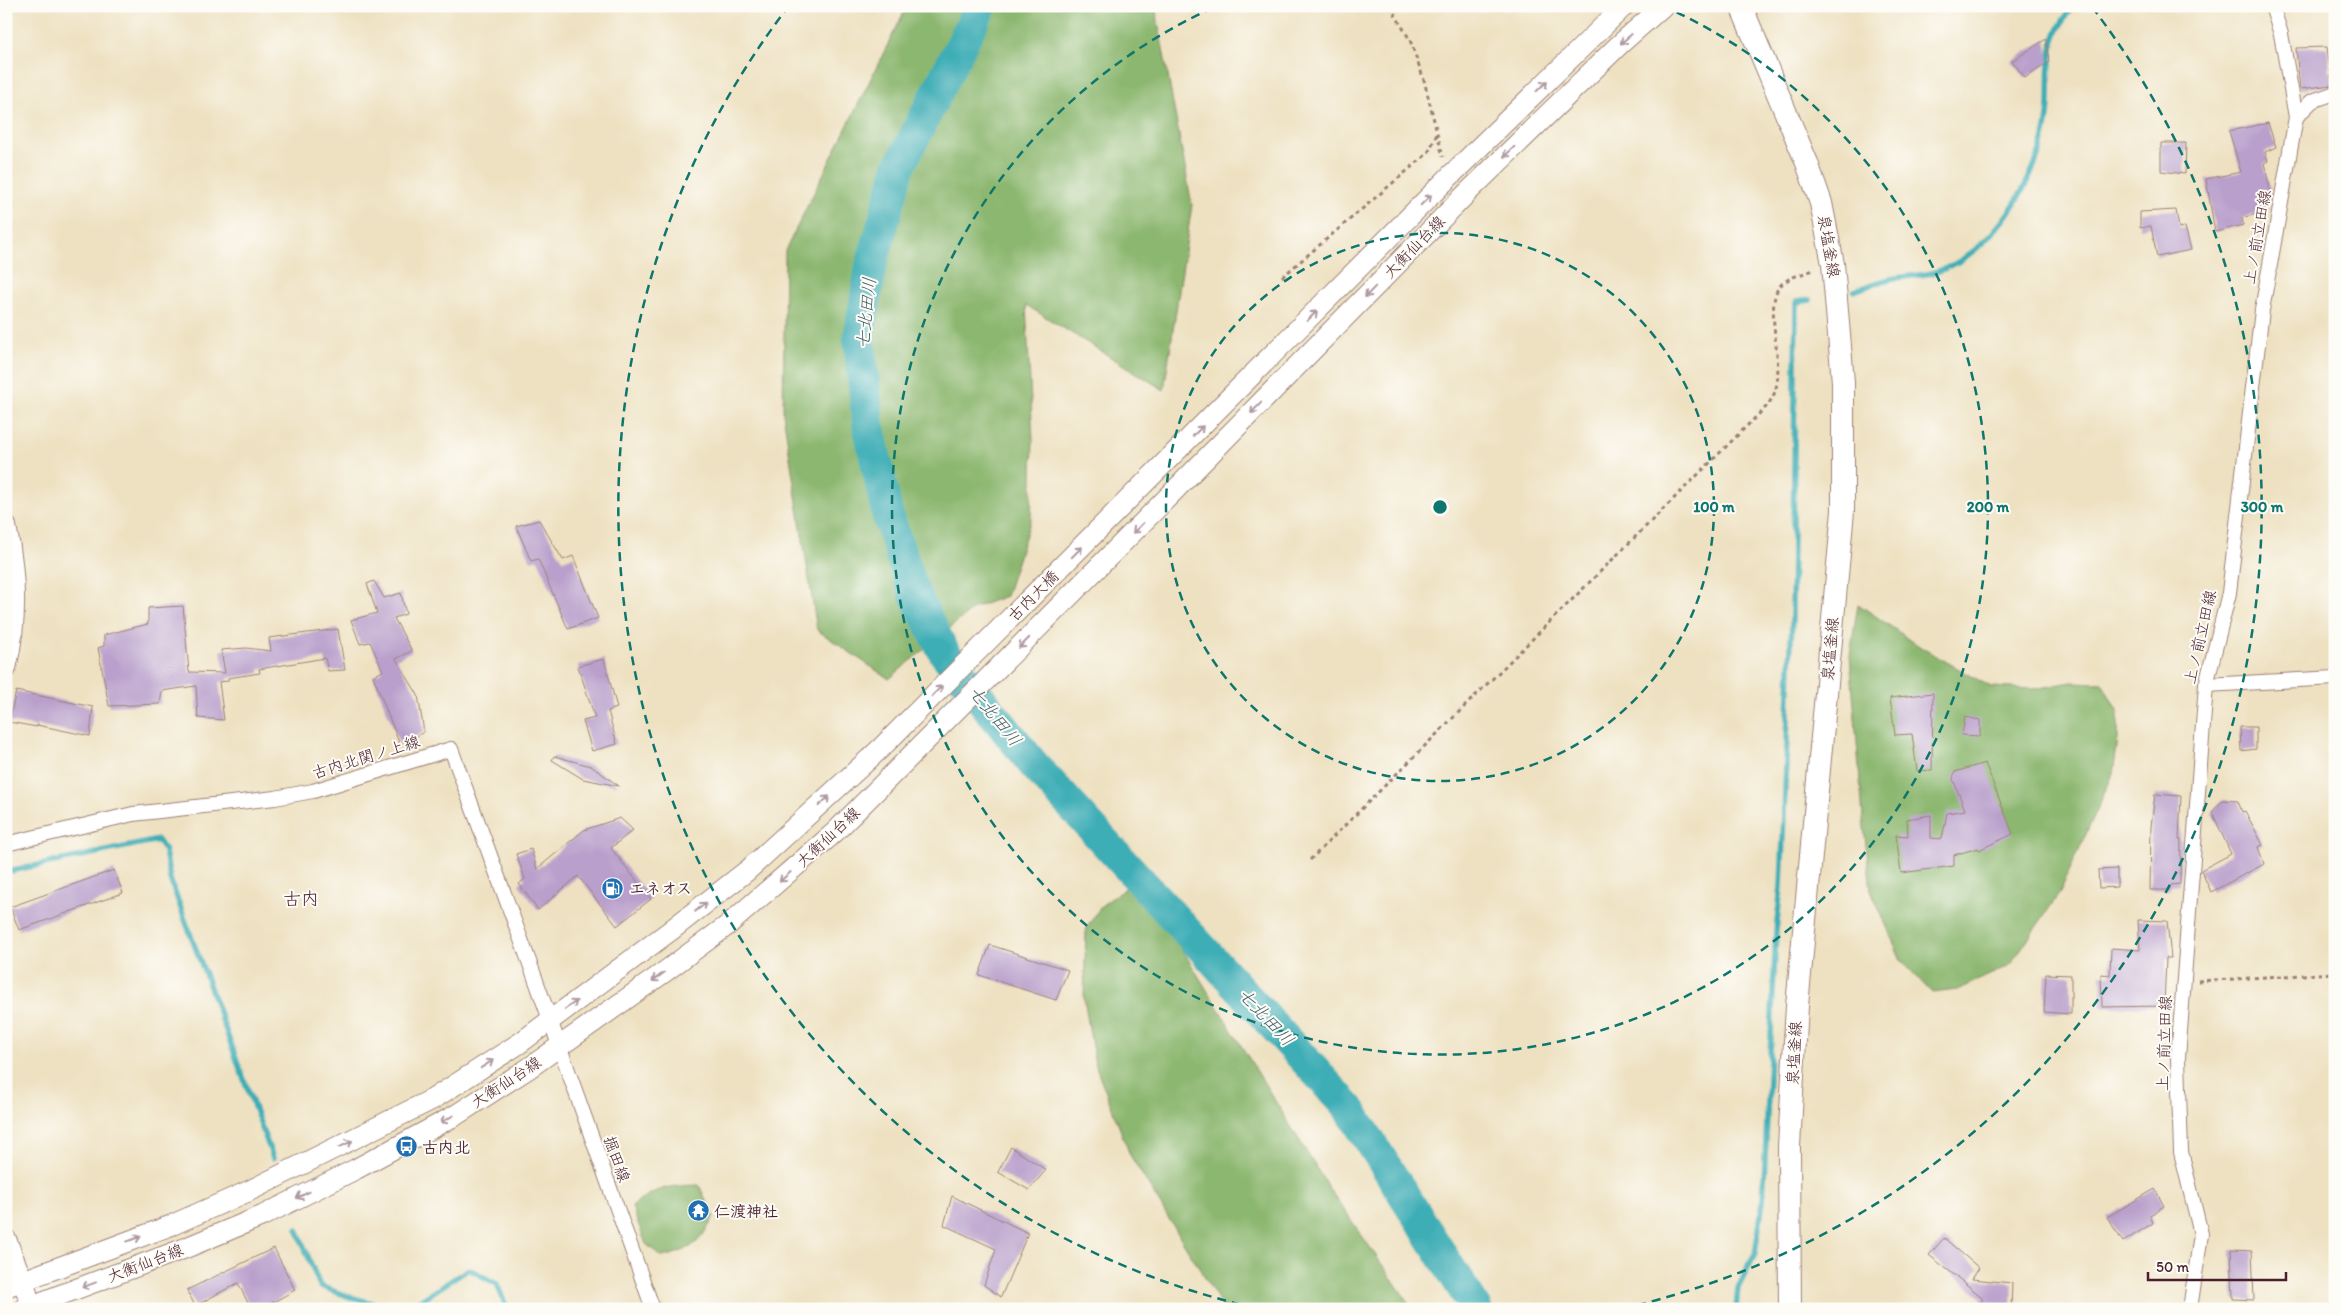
<svg xmlns="http://www.w3.org/2000/svg" width="2341" height="1315" viewBox="0 0 2341 1315" font-family="Itim,'Klee One',sans-serif">
<style>
.forest{fill:#8cb76f;stroke:#6b6b4d}
.lines{fill:none;stroke-linecap:round;stroke-linejoin:round}
.stream{stroke:#3cadb6;stroke-width:5.5}
.river{stroke:#3cadb6;stroke-width:32}
.building{fill:#b9a0cc}
.street-casing{stroke:#9c8076;stroke-width:16}
.secondary-casing{stroke:#9c8076;stroke-width:22}
.primary-casing{stroke:#9c8076;stroke-width:24}
.path{stroke:#9c8076;stroke-width:3;stroke-dasharray:4 4;stroke-linecap:butt}
.street{stroke:#fff;stroke-width:14}
.secondary{stroke:#fff;stroke-width:20}
.primary{stroke:#fff;stroke-width:22}
.oneway{stroke:#ae9aa0}
.ring{fill:none;stroke:#0f766e;stroke-width:2.5;stroke-dasharray:9 6}
.labels{text-anchor:middle;dominant-baseline:central;stroke-width:4;stroke-linejoin:round;paint-order:stroke}
.street-label{font-size:16px;fill:#4a1f2b;stroke:#fdfcf7}
.poi-label{font-size:16px;font-weight:bold;fill:#4a1f2b;stroke:#fdfcf7;text-anchor:start}
.water-label{font-size:18px;font-style:italic;fill:#445f6a;stroke:#fdfcf7}
.neighbourhood-label{font-size:18px;fill:#4a1f2b;stroke:#fdfcf7}
.centre{fill:#0f766e;stroke:#fdfcf7;stroke-width:2.5}
.ring-label{font-size:15px;text-anchor:middle;font-weight:bold;fill:#0f766e;stroke:#fdfcf7;stroke-width:4;stroke-linejoin:round;paint-order:stroke}
</style>
<rect width="100%" height="100%" fill="#fdfcf7"/>
<filter id="ink" filterUnits="userSpaceOnUse"><feTurbulence type="fractalNoise" baseFrequency=".02" numOctaves="2"/><feDisplacementMap in="SourceGraphic" scale="10" xChannelSelector="R" yChannelSelector="G"/><feConvolveMatrix kernelMatrix="1 2 1 2 8 2 1 2 1" color-interpolation-filters="sRGB"/></filter>
<filter id="wash" filterUnits="userSpaceOnUse"><feTurbulence type="fractalNoise" baseFrequency=".0096" numOctaves="4" result="noise"/><feDisplacementMap in="SourceGraphic" scale="20" xChannelSelector="R" yChannelSelector="G"/><feGaussianBlur stdDeviation="1.12" result="paint"/><feColorMatrix in="noise" values="0 0 0 0 0 0 0 0 0 0 0 0 0 0 0 0 0 1.4 0 .05"/><feComposite in="paint" operator="in"/></filter>
<g filter="url(#wash)">
<rect width="100%" height="100%" fill="#eee1c1"/>
<g class="forest">
<polygon points="907,6 1155,6 1192,205 1164,390 1026,305 1033,440 1031,519 1006,596 974,608 889,679 817,630 783,413 785,251"/>
<polygon points="1858,604 1922,648 1991,687 2034,689 2072,682 2102,683 2118,712 2118,739 2113,774 2059,894 2009,966 1957,990 1932,993 1901,960 1871,890 1863,818 1850,655"/>
<polygon points="1131,884 1139,884 1175,938 1328,1187 1413,1309 1224,1309 1130,1155 1095,1064 1084,998 1086,929 1101,906"/>
<path d="M699 1185 714 1217C699 1244 692 1250 662 1257L646 1244 632 1207C655 1187 668 1186 699 1185Z"/>
</g>
<g class="lines">
<g class="stream">
<path d="M1854 291C1866 287 1878 282 1890 279 1905 276 1921 276 1935 272 1993 256 2042 172 2048 116 2051 93 2047 69 2052 47 2055 32 2064 19 2072 6"/>
<polyline points="6,872 158,840 165,851 170,879 273,1158"/>
<polyline points="297,1229 320,1286 350,1297 395,1309"/>
<polyline points="407,1309 469,1269 497,1284 507,1309"/>
<polyline points="1736,1309 1738,1288 1755,1254 1763,1202 1776,931 1781,887 1792,620 1796,302 1810,300"/>
</g>
<polyline class="river" points="981,6 899,167 871,266 859,339 868,423 887,513 914,593 945,654 1034,765 1349,1108 1476,1309"/>
</g>
<g id="blocks">
<g class="building">
<polygon points="2046,39 2049,62 2025,78 2012,61"/>
<polygon points="2327,47 2332,85 2300,89 2296,48"/>
<polygon points="2268,123 2276,147 2265,152 2268,161 2264,163 2271,193 2267,211 2242,218 2243,225 2215,232 2206,179 2241,172 2229,131"/>
<polygon points="2161,143 2186,143 2185,174 2161,171"/>
<polygon points="2176,210 2179,228 2185,227 2191,250 2157,257 2151,226 2140,228 2140,212"/>
<polygon points="539,520 563,560 573,556 598,618 568,629 538,559 531,561 516,526"/>
<polygon points="374,581 384,598 401,593 406,614 394,618 412,651 396,659 418,695 424,732 400,745 373,676 383,671 370,642 360,644 351,620 377,613 367,584"/>
<polygon points="183,606 189,672 225,673 221,650 246,648 271,651 269,638 338,629 345,670 328,671 325,658 259,669 260,673 228,678 228,681 219,682 224,720 198,718 196,686 162,691 160,704 109,706 98,648 104,646 104,635 148,624 148,608"/>
<polygon points="604,659 617,708 608,711 617,744 592,751 583,721 595,718 578,666"/>
<polygon points="16,691 93,707 90,736 37,725 37,727 9,722"/>
<polygon points="1933,693 1932,770 1917,771 1912,734 1895,735 1890,698"/>
<polygon points="1965,717 1980,720 1980,736 1962,735"/>
<polygon points="2240,727 2256,727 2256,749 2241,751"/>
<polygon points="554,756 591,766 619,786 583,779 552,760"/>
<polygon points="1985,763 2013,834 1979,850 1978,848 1954,855 1954,866 1901,873 1896,835 1908,836 1907,819 1931,815 1931,838 1942,839 1947,813 1965,810 1953,779 1955,772"/>
<polygon points="2155,794 2181,796 2179,840 2181,840 2180,884 2171,885 2169,890 2150,890 2151,827"/>
<polygon points="2223,800 2238,801 2242,812 2245,811 2263,845 2258,847 2264,864 2211,892 2201,870 2231,854 2212,812"/>
<polygon points="620,818 633,830 611,848 651,899 617,926 578,876 538,910 519,884 525,879 516,854 531,849 537,869 584,830"/>
<polygon points="2117,869 2117,887 2099,888 2098,870"/>
<polygon points="114,870 123,893 19,930 10,907"/>
<polygon points="2138,920 2167,921 2171,958 2166,958 2164,1006 2102,1007 2101,974 2110,975 2111,948 2140,950"/>
<polygon points="990,945 1068,970 1056,1000 979,975"/>
<polygon points="2046,974 2071,975 2071,1014 2044,1012"/>
<polygon points="1011,1147 1046,1170 1029,1190 998,1172"/>
<polygon points="2155,1189 2164,1206 2150,1215 2153,1223 2123,1242 2107,1217"/>
<polygon points="952,1196 1028,1233 1001,1297 984,1285 996,1249 944,1225"/>
<polygon points="1944,1238 1979,1268 1972,1279 2012,1283 2011,1309 1982,1309 1982,1297 1929,1255"/>
<polygon points="274,1248 295,1290 261,1309 251,1309 238,1283 195,1306 187,1290"/>
<polygon points="2231,1250 2252,1251 2254,1300 2233,1299"/>
</g>
</g>
</g>
<g filter="url(#ink)">
<use href="#blocks" fill-opacity="0" stroke="#9c8076" stroke-width="1"/>
<g class="lines">
<defs>
<g id="street">
<polyline points="2296,117 2312,101 2335,93"/>
<polyline points="2206,685 2335,678"/>
<polyline points="6,844 133,814 275,798 313,791 451,749 534,975 653,1309"/>
<polyline points="2190,1309 2201,1234 2181,1152 2178,1058 2206,685 2229,593 2262,310 2296,117 2281,34 2272,6"/>
</g>
<g id="secondary">
<path d="M6 526C16 573 18 620 6 668"/>
<polyline points="6,1239 27,1293"/>
<polyline points="6,1287 172,1225 249,1191 433,1099 520,1043 670,931 748,870 882,747 1452,174 1624,6"/>
<polyline points="23,1309 183,1249 262,1216 356,1169 456,1115 529,1068 663,973 728,925 835,832 1172,493 1468,192 1619,45 1663,6"/>
</g>
<polyline id="primary" points="1741,6 1807,163 1821,203 1833,264 1843,382 1843,511 1797,1006 1789,1146 1790,1309"/>
</defs>
<use href="#street" class="street-casing"/>
<use href="#secondary" class="secondary-casing"/>
<use href="#primary" class="primary-casing"/>
<g class="path">
<polyline points="1390,6 1410,40 1424,80 1443,157"/>
<polyline points="1282,277 1428,153 1438,132"/>
<path d="M1310 860 1768 405C1770 401 1774 396 1775 391 1785 364 1764 309 1779 287 1787 277 1803 274 1814 270"/>
<polyline points="2198,981 2335,973"/>
</g>
<use href="#street" class="street"/>
<use href="#secondary" class="secondary"/>
<use href="#primary" class="primary"/>
</g>
<defs><path id="oneway-shaft" d="M-6 0H5M1.5-3L5.5 0L1.5 3" fill="none" stroke-width="1.6" stroke-linecap="round" stroke-linejoin="round" transform="scale(1.25)"/></defs>
<g class="oneway">
<use href="#oneway-shaft" transform="translate(1626 39) rotate(139)"/>
<use href="#oneway-shaft" transform="translate(1542 86) rotate(-44)"/>
<use href="#oneway-shaft" transform="translate(1509 152) rotate(136)"/>
<use href="#oneway-shaft" transform="translate(1426 200) rotate(-45)"/>
<use href="#oneway-shaft" transform="translate(1370 292) rotate(134)"/>
<use href="#oneway-shaft" transform="translate(1312 316) rotate(-45)"/>
<use href="#oneway-shaft" transform="translate(1256 408) rotate(134)"/>
<use href="#oneway-shaft" transform="translate(1198 431) rotate(-45)"/>
<use href="#oneway-shaft" transform="translate(1138 528) rotate(135)"/>
<use href="#oneway-shaft" transform="translate(1077 552) rotate(-45)"/>
<use href="#oneway-shaft" transform="translate(1024 643) rotate(135)"/>
<use href="#oneway-shaft" transform="translate(937 691) rotate(-45)"/>
<use href="#oneway-shaft" transform="translate(824 801) rotate(-43)"/>
<use href="#oneway-shaft" transform="translate(785 877) rotate(139)"/>
<use href="#oneway-shaft" transform="translate(701 907) rotate(-38)"/>
<use href="#oneway-shaft" transform="translate(658 977) rotate(144)"/>
<use href="#oneway-shaft" transform="translate(571 1005) rotate(-35)"/>
<use href="#oneway-shaft" transform="translate(487 1064) rotate(-33)"/>
<use href="#oneway-shaft" transform="translate(447 1119) rotate(151)"/>
<use href="#oneway-shaft" transform="translate(346 1144) rotate(-27)"/>
<use href="#oneway-shaft" transform="translate(303 1195) rotate(154)"/>
<use href="#oneway-shaft" transform="translate(134 1239) rotate(-20)"/>
<use href="#oneway-shaft" transform="translate(89 1285) rotate(160)"/>
</g>
</g>
<g class="ring">
<circle cx="1440" cy="507" r="274"/>
<path d="M1663 6A548 548 0 1 1 1217 6"/>
<path d="M1255 1308A822 822 0 0 1 788 7M2092 7A822 822 0 0 1 1625 1308"/>
</g>
<defs>
<symbol id="fuel-disc" viewBox="-11 -11 22 22"><circle r="9.5" fill="#1f6fb2" stroke="#fdfcf7"/><path d="M-5.5-6h7V0h2V4h1.3V-2.5L3-4.5l.8-.8L6-3V5H2.5V1h-1V6h-7ZM-4.2-4.7v3.2H.2V-4.7Z" fill="#fff"/></symbol>
<symbol id="bus-disc" viewBox="-11 -11 22 22"><circle r="9.5" fill="#1f6fb2" stroke="#fdfcf7"/><path d="M-5-6H5V4H4V6H2V4H-2V6H-4V4H-5ZM-3.5-4V0h7V-4ZM-3.5 1.2v1.5H-2V1.2ZM2 1.2v1.5H3.5V1.2Z" fill="#fff"/></symbol>
<symbol id="temple-disc" viewBox="-11 -11 22 22"><circle r="9.5" fill="#1f6fb2" stroke="#fdfcf7"/><path d="M0-6L5-2H3V0L6.5 2.5H4V6H1.5V3h-3V6H-4V2.5H-6.5L-3 0V-2H-5Z" fill="#fff"/></symbol>
</defs>
<g fill-rule="evenodd">
<use href="#fuel-disc" x="600" y="876" width="25" height="25"/>
<use href="#bus-disc" x="394" y="1134" width="25" height="25"/>
<use href="#temple-disc" x="686" y="1198" width="25" height="25"/>
</g>
<g class="labels">
<g class="street-label">
<text transform="translate(2257 237) rotate(-80)">上ノ前立田線</text>
<text transform="translate(1829 246) rotate(80)">泉塩釜線</text>
<text transform="translate(1414 247) rotate(-46)">大衡仙台線</text>
<text transform="translate(1033 596) rotate(-45)">古内大橋</text>
<text transform="translate(2200 637) rotate(-77)">上ノ前立田線</text>
<text transform="translate(1830 649) rotate(-85)">泉塩釜線</text>
<text transform="translate(366 757) rotate(-17)">古内北関ノ上線</text>
<text transform="translate(828 837) rotate(-43)">大衡仙台線</text>
<text transform="translate(2164 1043) rotate(-88)">上ノ前立田線</text>
<text transform="translate(1794 1053) rotate(-87)">泉塩釜線</text>
<text transform="translate(506 1082) rotate(-33)">大衡仙台線</text>
<text transform="translate(617 1159) rotate(70)">掘田線</text>
<text transform="translate(145 1263) rotate(-21)">大衡仙台線</text>
</g>
<g class="poi-label">
<text x="629" y="888">エネオス</text>
<text x="422" y="1147">古内北</text>
<text x="714" y="1211">仁渡神社</text>
</g>
<g class="water-label">
<text transform="translate(866 313) rotate(-84)">七北田川</text>
<text transform="translate(995 716) rotate(51)">七北田川</text>
<text transform="translate(1266 1017) rotate(47)">七北田川</text>
</g>
<g class="neighbourhood-label">
<text x="301" y="899">古内</text>
</g>
</g>
<circle cx="1440" cy="507" r="8" class="centre"/>
<g class="ring-label">
<text x="1714" y="512">100 m</text>
<text x="1988" y="512">200 m</text>
<text x="2262" y="512">300 m</text>
</g>
<rect width="2341" height="1315" fill="none" stroke="#fdfcf7" stroke-width="25"/>
<path d="M2148 1272v8h138v-8" fill="none" stroke="#4a1f2b" stroke-width="2.5"/>
<text x="2156" y="1272" font-size="15" fill="#4a1f2b" stroke="#fdfcf7" stroke-width="4" paint-order="stroke">50 m</text>
</svg>
